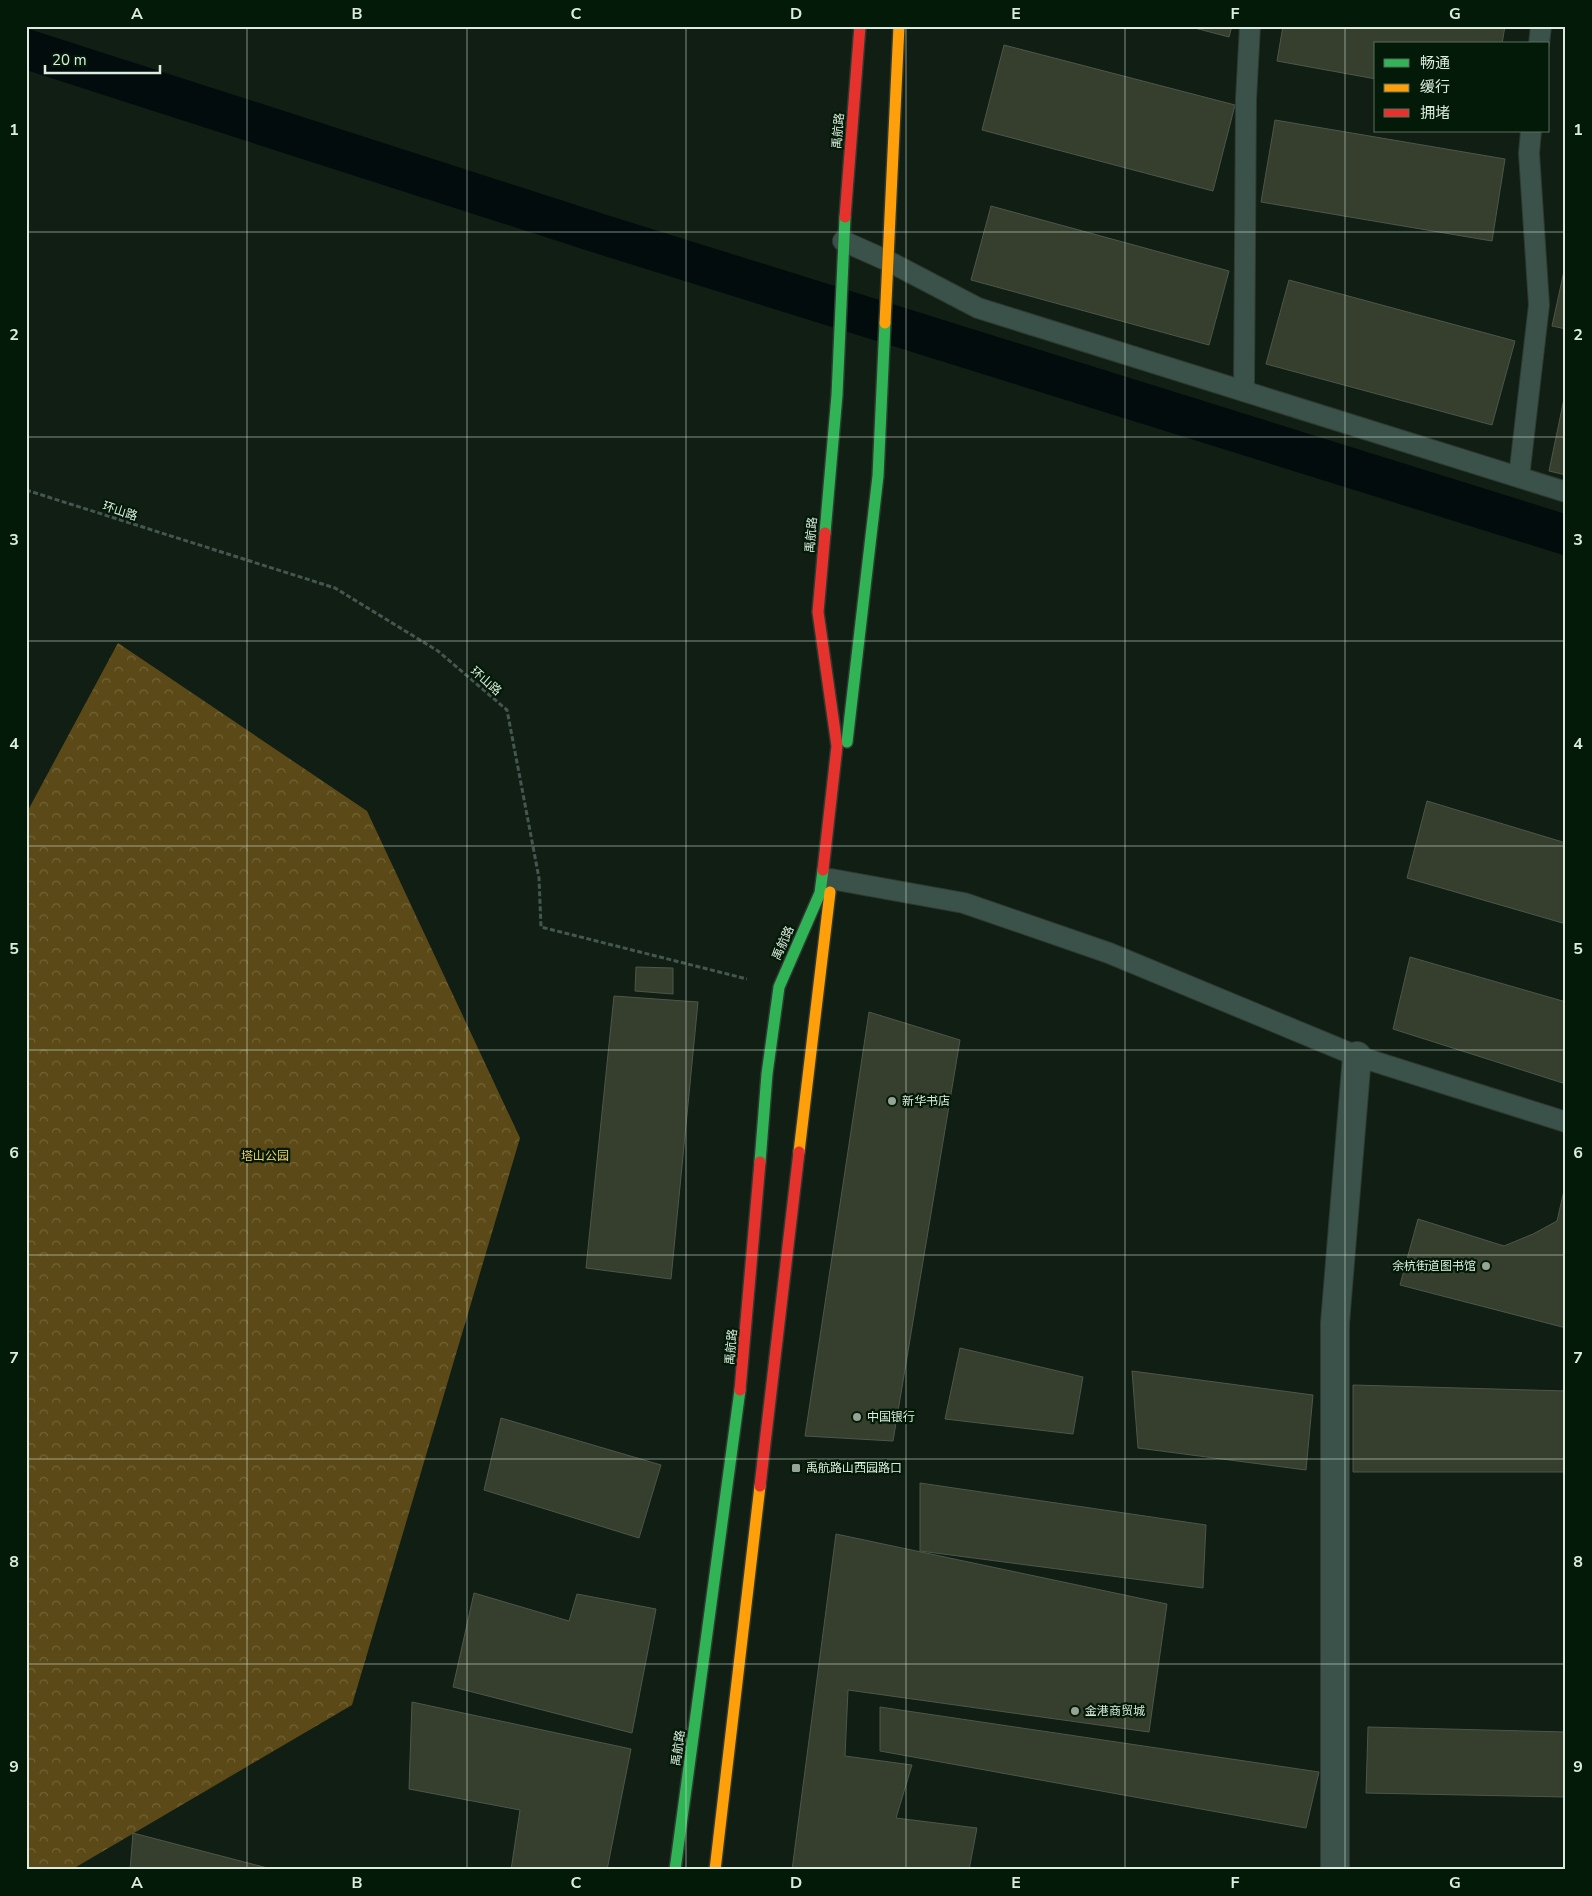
<svg xmlns="http://www.w3.org/2000/svg" width="1592" height="1896" viewBox="0 0 1592 1896" font-family="'Nunito Sans','Noto Sans SC',sans-serif">
<style>
.forest{fill:url(#forest-crowns)}
.lines{fill:none;stroke-linecap:round;stroke-linejoin:round}
.canal{stroke:#020c0d;stroke-width:40}
.building{fill:#363e2e;stroke:#4e564a}
.lane-casing{stroke:#2e3a31;stroke-width:22}
.street-casing{stroke:#2e3a31;stroke-width:30}
.fast-casing{stroke:#2e3a31;stroke-width:14}
.slow-casing{stroke:#2e3a31;stroke-width:14}
.jam-casing{stroke:#2e3a31;stroke-width:14}
.path{stroke:#455650;stroke-width:3;stroke-dasharray:5 2.5;stroke-linecap:butt}
.lane{stroke:#3b524b;stroke-width:20}
.street{stroke:#3b524b;stroke-width:28}
.fast{stroke:#30b455;stroke-width:11}
.slow{stroke:#ff9f0a;stroke-width:11}
.jam{stroke:#e5322d;stroke-width:11}
.grid{fill:none;stroke:#dcecde;stroke-width:1;stroke-opacity:0.55}
.poi-dot{fill:#95a497;stroke:#031a08;stroke-width:2}
.labels{text-anchor:middle;dominant-baseline:central;stroke-width:4.5;stroke-linejoin:round;paint-order:stroke}
.street-label{font-size:12px;fill:#dcecde;stroke:#031a08}
.poi-label{font-size:12px;fill:#dcecde;stroke:#031a08;text-anchor:start}
.park-label{font-size:12px;fill:#f3cb64;stroke:#031a08}
.neatline{fill:none;stroke:#dcecde;stroke-width:2}
.grid-label{font-size:16px;text-anchor:middle;font-weight:bold;fill:#dcecde}
</style>
<defs>
<pattern id="forest-crowns" width="20" height="18" patternUnits="userSpaceOnUse" patternTransform="scale(1.25)"><rect width="20" height="18" fill="#5b4a17"/><path d="M2 6a3 3 0 1 1 6 0M12 15a3 3 0 1 1 6 0" fill="none" stroke="#726438"/></pattern>
</defs>
<rect width="100%" height="100%" fill="#111e14"/>
<polygon class="forest" points="118,643 367,811 520,1138 352,1705 71,1870 26,1870 26,814"/>
<g class="lines">
<polyline class="canal" points="26,49 604,235 1566,535"/>
</g>
<g class="building">
<polygon points="1187,26 1232,26 1229,37"/>
<polygon points="1283,26 1505,26 1502,44 1376,44 1376,79 1277,61"/>
<polygon points="1004,45 1235,105 1213,191 982,130"/>
<polygon points="1275,120 1505,159 1492,241 1261,202"/>
<polygon points="991,206 1229,271 1209,345 971,280"/>
<polygon points="1566,262 1566,329 1552,326"/>
<polygon points="1289,280 1515,341 1492,425 1266,364"/>
<polygon points="1565,394 1566,394 1566,475 1549,471"/>
<polygon points="1427,801 1566,843 1566,924 1407,878"/>
<polygon points="1410,957 1566,1002 1566,1084 1393,1029"/>
<polygon points="636,967 673,968 673,994 635,991"/>
<polygon points="614,996 698,1002 671,1279 586,1268"/>
<polygon points="869,1012 960,1040 893,1441 805,1436"/>
<polygon points="1566,1182 1566,1328 1400,1285 1418,1219 1504,1246 1533,1234 1557,1221"/>
<polygon points="960,1348 1083,1377 1073,1434 945,1419"/>
<polygon points="1132,1371 1313,1395 1306,1470 1138,1448"/>
<polygon points="1353,1385 1566,1391 1566,1472 1353,1472"/>
<polygon points="501,1418 661,1465 639,1538 484,1490"/>
<polygon points="920,1483 1206,1525 1203,1588 920,1551"/>
<polygon points="836,1534 1167,1604 1149,1732 848,1690 845,1756 912,1765 896,1818 977,1828 969,1870 792,1870"/>
<polygon points="474,1593 569,1621 577,1594 656,1609 632,1733 453,1687"/>
<polygon points="412,1702 631,1749 607,1870 511,1870 520,1810 409,1789"/>
<polygon points="880,1707 1319,1772 1306,1828 880,1751"/>
<polygon points="1368,1727 1566,1732 1565,1797 1366,1793"/>
<polygon points="133,1833 275,1870 130,1870"/>
</g>
<g class="lines">
<defs>
<g id="lane">
<polyline points="1539,44 1541,26"/>
<polyline points="843,241 888,261 978,308 1566,492"/>
<polyline points="1244,391 1246,99 1250,26"/>
<polyline points="1519,477 1539,305 1529,153 1531,131"/>
<polyline points="831,879 964,903 1109,953 1357,1056 1566,1122"/>
</g>
<polyline id="street" points="1335,1870 1335,1323 1357,1056"/>
<g id="fast">
<polyline points="825,533 837,395 845,217"/>
<polyline points="847,742 878,476 885,323"/>
<polyline points="760,1162 767,1074 779,987 820,893 823,870"/>
<polyline points="675,1870 740,1390"/>
</g>
<g id="slow">
<polyline points="885,323 899,26"/>
<polyline points="799,1152 830,892"/>
<polyline points="715,1870 760,1486"/>
</g>
<g id="jam">
<polyline points="845,217 860,26"/>
<polyline points="823,870 837,746 818,612 825,533"/>
<polyline points="740,1390 760,1162"/>
<polyline points="760,1486 799,1152"/>
</g>
</defs>
<use href="#lane" class="lane-casing"/>
<use href="#street" class="street-casing"/>
<use href="#fast" class="fast-casing"/>
<use href="#slow" class="slow-casing"/>
<use href="#jam" class="jam-casing"/>
<polyline class="path" points="26,490 335,588 438,651 507,710 539,878 541,927 747,979"/>
<use href="#lane" class="lane"/>
<use href="#street" class="street"/>
<use href="#fast" class="fast"/>
<use href="#slow" class="slow"/>
<use href="#jam" class="jam"/>
</g>
<path class="grid" d="M247 26V1870M467 26V1870M686 26V1870M906 26V1870M1125 26V1870M1345 26V1870M26 232H1566M26 437H1566M26 641H1566M26 846H1566M26 1050H1566M26 1255H1566M26 1459H1566M26 1664H1566"/>
<g class="poi-dot">
<circle cx="892" cy="1101" r="5"/>
<circle cx="1486" cy="1266" r="5"/>
<circle cx="857" cy="1417" r="5"/>
<rect x="791" y="1463" width="10" height="10" rx="2.5"/>
<circle cx="1075" cy="1711" r="5"/>
</g>
<g class="labels">
<g class="street-label">
<text transform="translate(838 131) rotate(-85)">禹航路</text>
<text transform="translate(120 511) rotate(18)">环山路</text>
<text transform="translate(811 535) rotate(-85)">禹航路</text>
<text transform="translate(486 681) rotate(41)">环山路</text>
<text transform="translate(783 943) rotate(-66)">禹航路</text>
<text transform="translate(731 1347) rotate(-85)">禹航路</text>
<text transform="translate(678 1748) rotate(-82)">禹航路</text>
</g>
<g class="poi-label">
<text x="902" y="1101">新华书店</text>
<text x="1476" y="1266" text-anchor="end">余杭街道图书馆</text>
<text x="867" y="1417">中国银行</text>
<text x="806" y="1468">禹航路山西园路口</text>
<text x="1085" y="1711">金港商贸城</text>
</g>
<g class="park-label">
<text x="265" y="1156">塔山公园</text>
</g>
</g>
<rect width="1592" height="1896" fill="none" stroke="#031a08" stroke-width="55"/>
<rect x="1374" y="42" width="175" height="90" fill="#031a08" stroke="#5a6e5e"/>
<rect x="1384" y="59" width="25" height="8" fill="#30b455" stroke="#5a6e5e"/>
<text x="1420" y="68" font-size="15" fill="#dcecde">畅通</text>
<rect x="1384" y="84" width="25" height="8" fill="#ff9f0a" stroke="#5a6e5e"/>
<text x="1420" y="92" font-size="15" fill="#dcecde">缓行</text>
<rect x="1384" y="109" width="25" height="8" fill="#e5322d" stroke="#5a6e5e"/>
<text x="1420" y="118" font-size="15" fill="#dcecde">拥堵</text>
<path d="M45 65v8h115v-8" fill="none" stroke="#dcecde" stroke-width="2.5"/>
<text x="52" y="65" font-size="15" fill="#dcecde" stroke="#031a08" stroke-width="4" paint-order="stroke">20 m</text>
<rect x="28" y="28" width="1536" height="1840" class="neatline"/>
<g class="grid-label">
<text x="137" y="19">A</text>
<text x="357" y="19">B</text>
<text x="576" y="19">C</text>
<text x="796" y="19">D</text>
<text x="1016" y="19">E</text>
<text x="1235" y="19">F</text>
<text x="1455" y="19">G</text>
<text x="14" y="135">1</text>
<text x="1578" y="135">1</text>
<text x="14" y="340">2</text>
<text x="1578" y="340">2</text>
<text x="14" y="545">3</text>
<text x="1578" y="545">3</text>
<text x="14" y="749">4</text>
<text x="1578" y="749">4</text>
<text x="14" y="954">5</text>
<text x="1578" y="954">5</text>
<text x="14" y="1158">6</text>
<text x="1578" y="1158">6</text>
<text x="14" y="1363">7</text>
<text x="1578" y="1363">7</text>
<text x="14" y="1567">8</text>
<text x="1578" y="1567">8</text>
<text x="14" y="1772">9</text>
<text x="1578" y="1772">9</text>
<text x="137" y="1888">A</text>
<text x="357" y="1888">B</text>
<text x="576" y="1888">C</text>
<text x="796" y="1888">D</text>
<text x="1016" y="1888">E</text>
<text x="1235" y="1888">F</text>
<text x="1455" y="1888">G</text>
</g>
</svg>
